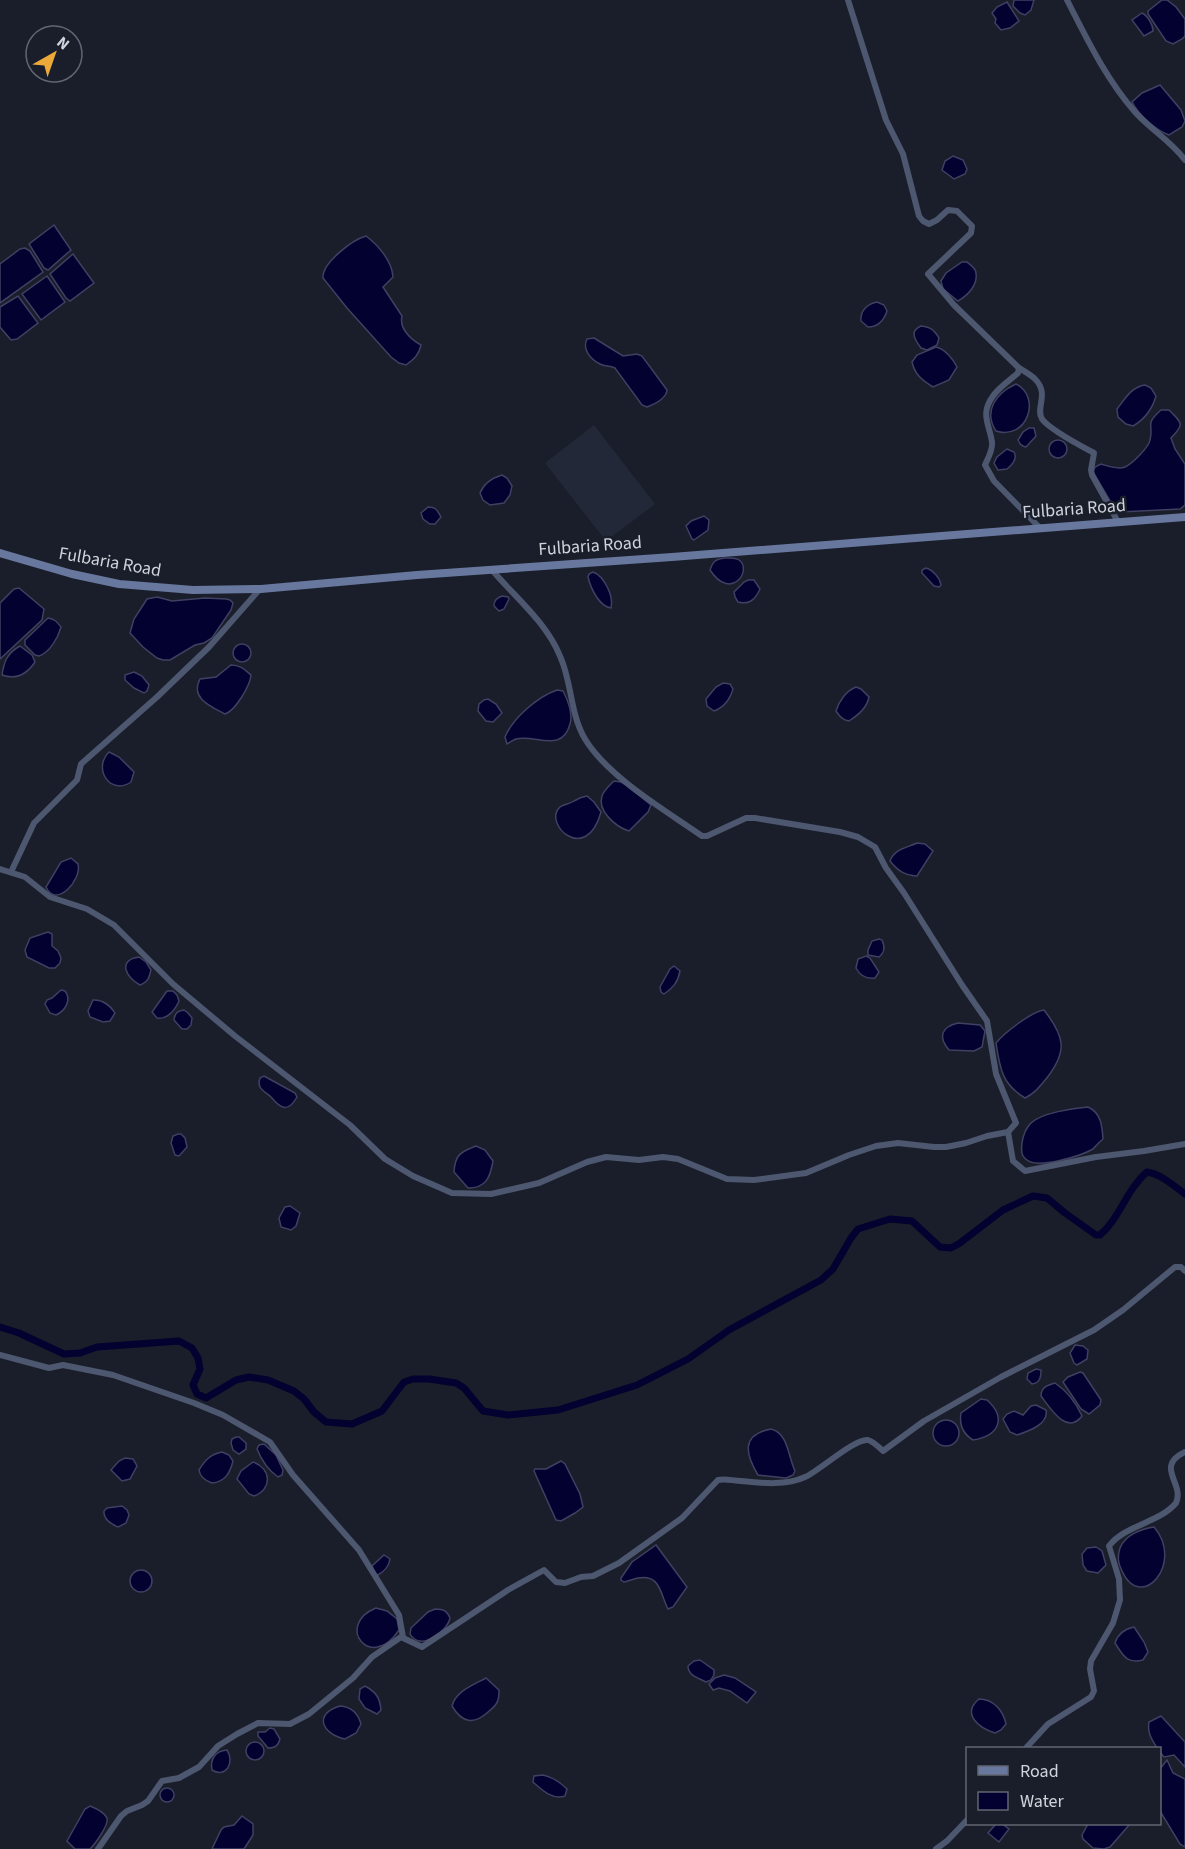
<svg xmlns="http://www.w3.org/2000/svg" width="1185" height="1849" viewBox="0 0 1185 1849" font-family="'Source Sans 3',sans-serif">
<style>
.built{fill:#222838}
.water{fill:#02012f;stroke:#404063;stroke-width:1.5}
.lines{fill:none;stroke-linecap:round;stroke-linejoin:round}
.canal{stroke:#02012f;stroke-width:7}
.minor{stroke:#4d576f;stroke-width:6}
.secondary{stroke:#68779d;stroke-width:8}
.labels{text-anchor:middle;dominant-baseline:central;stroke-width:5;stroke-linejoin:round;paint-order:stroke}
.street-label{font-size:18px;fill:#cfd3db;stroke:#191e2a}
</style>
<rect width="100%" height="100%" fill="#191e2a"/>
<polygon class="built" points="594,425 655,504 606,541 545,463"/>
<g class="water">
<polygon points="1014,0 1034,0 1031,10 1025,15 1020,13 1013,6"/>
<polygon points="1162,0 1167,0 1176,7 1185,19 1185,36 1182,39 1173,44 1166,41 1148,14 1148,11"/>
<polygon points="1007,2 1019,21 1010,28 1001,30 995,23 996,19 992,13 997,7"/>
<path d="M1142 13C1148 16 1153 25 1153 31L1144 36 1132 20Z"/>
<path d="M1160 85 1181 110 1185 121 1182 127 1169 135C1154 129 1140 116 1132 102L1142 93Z"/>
<polygon points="953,156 963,160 967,169 965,174 954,179 942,170 945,161"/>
<polygon points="54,225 71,250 48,270 44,268 29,244"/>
<path d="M366 236C378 245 392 261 393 277L383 287 402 316C399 328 410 339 421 345 419 355 414 359 406 365L399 363 391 357 347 308 323 278C322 263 352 240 366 236Z"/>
<polygon points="25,248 30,251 43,272 0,303 0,264 20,249"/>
<polygon points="73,254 94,283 70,301 66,298 50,274"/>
<path d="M962 262H967C970 265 976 268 976 273 978 285 968 295 958 301L943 289 941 281 946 273Z"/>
<polygon points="47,276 65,302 41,320 22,294"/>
<polygon points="18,296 38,323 17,339 11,340 0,327 0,307"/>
<path d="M877 302 884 305 887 311C884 320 879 327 868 327L861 321C860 311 867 304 877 302Z"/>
<path d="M921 326C931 327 934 330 939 338L937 345 927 350 921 348C915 340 909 331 921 326Z"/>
<path d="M594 338 623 356 637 354 642 356 667 390C666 399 655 404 647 407L642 405 615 368C609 365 605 367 600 364 590 359 582 349 587 339Z"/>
<path d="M936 347C945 349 953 359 957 367L949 380 933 387C922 380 915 375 912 362L917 355Z"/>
<path d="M1016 384C1042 397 1027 441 996 431 983 411 996 393 1016 384Z"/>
<path d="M1145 385 1151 388 1156 396C1152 410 1145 419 1133 426L1126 424 1118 417 1117 409C1125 399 1131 387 1145 385Z"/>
<path d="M1161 410H1169C1182 423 1185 424 1171 438L1175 449 1185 464V505L1180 509 1120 512 1116 511 1093 472 1095 467 1101 464C1108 466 1117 470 1125 467 1132 464 1149 447 1150 440 1154 424 1144 425 1161 410Z"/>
<path d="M1029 428H1034L1036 436 1026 447C1021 446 1020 444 1018 440L1023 432Z"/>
<circle cx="1058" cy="449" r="9"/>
<path d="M1007 449 1014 452C1018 459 1012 465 1007 469L998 470 994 463 997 457Z"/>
<path d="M502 475 507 478 512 486 510 495 504 503 490 505 483 500 480 493C484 483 492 478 502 475Z"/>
<path d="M428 507C436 507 437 510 441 517L435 524H430L423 519 421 513Z"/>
<polygon points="704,516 709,520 708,530 694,540 692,539 686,526 691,521"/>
<path d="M725 558C729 558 735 557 739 560 753 570 731 602 710 570 713 561 716 559 725 558Z"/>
<path d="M926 568C933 570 940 578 941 585L939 587 934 586 922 573V570Z"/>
<path d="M593 572C604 576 614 596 611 608 599 606 591 589 588 577L589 574Z"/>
<path d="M748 580H754L760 589C755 600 749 605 738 602L735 597 734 592 744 582Z"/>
<polygon points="19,588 44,609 42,620 0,659 0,603 14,589"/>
<path d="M502 596 508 597 509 599 504 609 499 611 494 606C494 600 497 598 502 596Z"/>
<polygon points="157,597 172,601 205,598 226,599 230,600 233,603 231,610 212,638 204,643 195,645 170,660 163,660 157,658 143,647 130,633 134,619 147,599"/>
<path d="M48 618C55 619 57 622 61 627 58 638 50 652 39 656L35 655 25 645V640Z"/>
<circle cx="242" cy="653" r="9"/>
<path d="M20 646 32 655 35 662C27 674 16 680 2 675 4 662 7 653 20 646Z"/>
<path d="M231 665C240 665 244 669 251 675 250 686 235 711 225 714 210 706 190 698 200 679L216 677Z"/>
<polygon points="134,672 142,676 149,685 147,691 144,693 134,688 125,680 125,675"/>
<path d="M723 683 730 684 733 689C730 699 725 707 714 711L707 706 706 699 716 687Z"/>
<path d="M856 687 861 689 869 697C867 708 858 715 849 721 843 720 840 717 836 711 839 701 846 691 856 687Z"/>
<path d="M557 690 563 691C568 700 573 714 570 724 562 754 535 734 516 739 513 740 510 742 507 744L505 737C513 718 537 697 557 690Z"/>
<polygon points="488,699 496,704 502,713 493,722 486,721 478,711 479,704 484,700"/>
<path d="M109 752 119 757 134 772 131 782C111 796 92 769 109 752Z"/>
<path d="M614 781 621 782 625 784 651 805 648 812 629 831C616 827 597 811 602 796 604 790 610 785 614 781Z"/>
<path d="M587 796 594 802 601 812C586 866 542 823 560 807 564 804 570 804 574 801 579 798 581 797 587 796Z"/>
<path d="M917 843 925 844 933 851 917 876C904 875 898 871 890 861 894 849 906 848 917 843Z"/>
<path d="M71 858 78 864C82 880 56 909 46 887L61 862Z"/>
<polygon points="48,932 52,934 52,946 58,951 61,958 60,963 55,968 49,968 27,957 25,950 30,938"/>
<path d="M879 939 882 940C885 947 885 952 879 957L868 955V950L872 941Z"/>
<path d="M866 956 870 958 879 972 875 978C866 979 860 976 856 968L858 959Z"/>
<path d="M139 957 146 962 151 970C149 978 148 982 140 985 126 978 117 960 139 957Z"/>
<path d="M674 966 680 971C678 982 673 988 664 994L661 992 660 987 670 969Z"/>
<path d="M61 990 65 991C72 1000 65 1011 56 1015L50 1013 45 1004 47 1000 52 998Z"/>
<path d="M167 991H173L177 995 179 1001C175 1010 167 1020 157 1018L152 1012Z"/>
<path d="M93 1000C102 999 111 1006 115 1013L110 1021 103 1022 90 1017 88 1011Z"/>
<path d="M184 1010 188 1013 192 1018 191 1025 187 1029H182L174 1020C175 1013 177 1011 184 1010Z"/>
<path d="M1044 1010C1065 1037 1068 1051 1046 1079 1039 1087 1035 1093 1025 1098 1002 1084 1000 1069 996 1043 1004 1033 1031 1012 1044 1010Z"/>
<path d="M958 1023 980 1025 985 1031 982 1047 974 1051 949 1050C938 1037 941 1027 958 1023Z"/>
<path d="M264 1076 295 1093 297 1097C288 1113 281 1109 271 1097 268 1094 262 1091 260 1087 258 1083 259 1081 260 1078Z"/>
<path d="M1088 1107C1101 1113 1102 1125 1103 1139 1099 1142 1096 1146 1093 1149 1081 1156 1038 1169 1027 1160 1021 1156 1021 1150 1022 1143 1023 1136 1026 1128 1031 1123 1041 1113 1074 1108 1088 1107Z"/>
<polygon points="178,1134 181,1134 185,1138 187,1147 179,1156 175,1155 171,1143 173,1136"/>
<path d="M476 1146 485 1150 493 1161C490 1178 486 1188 468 1188L454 1172C455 1155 460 1152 476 1146Z"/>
<polygon points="290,1206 300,1213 296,1226 291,1230 281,1227 279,1218 285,1207"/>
<polygon points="1075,1345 1083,1346 1088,1350 1087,1359 1077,1365 1074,1363 1070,1353"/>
<path d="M1036 1369 1041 1370C1041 1377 1040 1383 1032 1384L1027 1379 1028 1373Z"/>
<polygon points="1080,1372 1083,1373 1101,1400 1100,1405 1089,1414 1081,1409 1063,1382 1068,1377"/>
<path d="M1055 1383C1067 1391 1076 1403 1082 1416 1067 1436 1050 1408 1041 1396 1041 1387 1048 1385 1055 1383Z"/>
<path d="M981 1399 987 1400C1007 1418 999 1436 973 1440 963 1434 959 1425 961 1413Z"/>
<path d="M1036 1405 1046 1410C1049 1424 1029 1431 1017 1435L1010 1432 1003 1419 1007 1414 1014 1411 1023 1415 1031 1406Z"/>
<circle cx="946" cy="1433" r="13"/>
<path d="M771 1429C788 1433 788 1456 795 1471L793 1475 786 1478 758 1475C746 1455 740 1435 771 1429Z"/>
<polygon points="236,1437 239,1437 246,1443 246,1449 239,1454 233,1450 231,1443 232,1439"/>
<path d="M264 1444 276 1455 283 1470 282 1475 278 1477C268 1470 261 1459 257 1449L259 1445Z"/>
<path d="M222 1452 229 1455 233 1461C230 1473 225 1482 212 1483 206 1481 200 1477 199 1470 205 1460 211 1454 222 1452Z"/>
<polygon points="125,1458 133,1459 137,1466 130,1479 122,1481 111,1470 119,1461"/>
<polygon points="561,1461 565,1464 580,1494 583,1507 575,1513 561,1521 556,1520 534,1471 535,1469 546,1469"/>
<path d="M253 1462C271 1468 273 1489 254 1496L249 1494 237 1479 241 1471Z"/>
<path d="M122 1506 127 1510 129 1515 126 1523 118 1527C111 1524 103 1519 104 1511L107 1508Z"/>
<path d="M1154 1527C1185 1563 1141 1613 1122 1571 1118 1563 1117 1557 1120 1548 1125 1535 1141 1529 1154 1527Z"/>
<path d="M656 1545 687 1587 673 1607 668 1609C660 1594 661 1574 638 1578 633 1579 629 1581 624 1582L621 1580V1578L632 1562Z"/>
<polygon points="1096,1547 1102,1551 1106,1565 1098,1573 1087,1571 1083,1565 1082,1554 1087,1548"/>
<path d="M384 1555 390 1559C389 1566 385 1571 378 1575L375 1574 372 1566Z"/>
<circle cx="141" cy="1581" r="11"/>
<path d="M376 1608 387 1611 397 1619 399 1630C371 1673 334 1625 376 1608Z"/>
<path d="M435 1609C444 1609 447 1611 450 1618 447 1632 420 1652 410 1634L411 1628 428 1612Z"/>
<path d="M1134 1627 1144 1642 1148 1652 1143 1660C1126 1664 1123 1655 1115 1643 1118 1633 1125 1629 1134 1627Z"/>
<path d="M700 1660 714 1670V1675L711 1680 706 1682C699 1678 688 1676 688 1666L694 1661Z"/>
<polygon points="724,1675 735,1678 756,1692 747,1703 730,1691 719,1688 713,1690 709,1684 715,1678"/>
<path d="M486 1678 499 1690C499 1693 499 1697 498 1700 497 1704 492 1709 488 1712 474 1725 462 1723 452 1706 456 1691 473 1685 486 1678Z"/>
<path d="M365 1686C376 1692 380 1698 381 1710L377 1714 365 1708 359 1699 360 1689Z"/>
<path d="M979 1699C993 1699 1003 1710 1006 1724L1001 1730 995 1733C979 1728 961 1714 979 1699Z"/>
<path d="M340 1706C352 1707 358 1713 361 1724L356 1733 345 1739C322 1734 313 1714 340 1706Z"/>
<path d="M1161 1716 1185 1742V1767L1174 1755 1164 1757 1160 1752V1748H1157C1152 1740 1147 1733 1149 1722Z"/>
<path d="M270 1728 274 1729 280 1739C278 1746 275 1748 268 1748L258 1736V1732H265Z"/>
<circle cx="255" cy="1751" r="9"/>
<path d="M227 1750C235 1762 226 1779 212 1770 210 1759 215 1751 227 1750Z"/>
<polygon points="1167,1760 1173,1773 1185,1779 1185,1847 1180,1844 1160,1811 1160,1769"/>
<path d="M543 1775C553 1777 560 1782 567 1789L565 1796C552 1800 542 1790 533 1782L534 1776Z"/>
<circle cx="167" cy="1795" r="7"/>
<path d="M90 1806C95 1808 105 1813 107 1818 109 1825 95 1844 90 1849H75L67 1841 85 1809Z"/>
<polygon points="242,1816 253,1824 253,1835 244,1849 212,1849 221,1830 224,1827 234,1825"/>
<polygon points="996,1824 1002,1824 1009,1829 999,1842 988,1833"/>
<polygon points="1088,1824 1130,1824 1110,1847 1104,1849 1093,1848 1083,1839 1082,1835"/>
</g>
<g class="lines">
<path class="canal" d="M0 1327 19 1333 64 1354 80 1353 97 1347 179 1341 192 1348 198 1358 200 1369 193 1385 197 1394 206 1398 236 1380 249 1377 268 1380 294 1391 304 1399 314 1412 326 1422 352 1424 382 1411 404 1382 413 1379H429L456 1383 464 1388 483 1411 508 1415 558 1410 637 1385 688 1359 729 1330 821 1280 833 1269 851 1238 858 1229 890 1219 912 1221 940 1247 951 1248 960 1243 1003 1210 1033 1196 1047 1198 1065 1213 1096 1235H1100C1120 1218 1126 1190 1147 1172 1161 1174 1174 1186 1185 1194"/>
<g class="minor">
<path d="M848 0 886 120 903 154 919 216 923 221 929 224 937 220 948 210 957 211 972 226 971 233 928 274 954 305 1019 368 1018 373C1010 380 999 387 993 396 980 414 989 423 992 442 993 450 988 458 985 465L994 481 1040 528"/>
<path d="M1067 0C1087 39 1106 79 1135 112 1150 129 1171 141 1185 160"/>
<path d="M1019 368C1024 371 1031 375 1035 379 1050 394 1035 408 1042 419 1050 430 1081 446 1094 453L1091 470 1092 475 1118 522"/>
<path d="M0 869 25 877 50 897 87 909 114 925 173 984 235 1036 350 1125 385 1159 413 1176 452 1193 491 1194 539 1183 587 1162 606 1157 639 1160 663 1157 678 1159 727 1179 754 1180 806 1173 849 1155 876 1146 898 1143 934 1147H946L966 1143 987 1136 1008 1132 1016 1123 996 1074 987 1021 962 985 904 893 886 868 875 847 858 837 840 832 755 818H746L707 836H702C665 810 608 777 585 739 570 714 572 682 560 656 546 622 515 597 492 570"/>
<polyline points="11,872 34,823 77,780 81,764 157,697 209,647 260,589"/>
<polyline points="1008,1132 1013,1161 1025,1171 1096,1157 1144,1151 1185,1144"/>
<polyline points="0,1355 49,1368 63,1365 113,1375 194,1403 223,1415 270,1442 293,1475 359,1550 399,1615 403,1637"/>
<path d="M1026 1748 1048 1724 1091 1697 1094 1691 1090 1669 1091 1661 1113 1623 1120 1600 1119 1579 1109 1546C1125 1525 1159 1523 1176 1503 1185 1483 1154 1467 1185 1452"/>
<path d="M98 1849 121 1816 127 1811 142 1805 148 1801 162 1781 179 1778 199 1767 218 1746 237 1734 258 1723 290 1724 309 1714 353 1678 372 1657 401 1637 422 1647 508 1590 544 1570 556 1582 565 1583 581 1577 593 1576 619 1563 682 1518 718 1480C726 1478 733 1481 741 1481 761 1483 786 1486 805 1477 819 1471 855 1438 868 1440 874 1442 879 1447 883 1451L924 1421 1001 1377 1094 1330 1123 1310 1175 1267H1181L1185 1271"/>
<polyline points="936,1849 947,1841 968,1819"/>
</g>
<polyline class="secondary" points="0,553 72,574 119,584 193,590 261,589 417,575 672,557 1185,517"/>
</g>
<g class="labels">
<g class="street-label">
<text transform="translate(1074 509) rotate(-4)">Fulbaria Road</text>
<text transform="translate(590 546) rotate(-4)">Fulbaria Road</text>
<text transform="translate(110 562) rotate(10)">Fulbaria Road</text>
</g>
</g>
<rect x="966" y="1747" width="195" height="78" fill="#191e2a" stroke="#626671" stroke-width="1.5"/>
<rect x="978" y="1766" width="30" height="9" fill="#68779d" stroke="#626671" stroke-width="1.5"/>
<text x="1020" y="1777" font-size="18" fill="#cfd3db">Road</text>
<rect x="978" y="1792" width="30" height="18" fill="#02012f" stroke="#626671" stroke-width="1.5"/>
<text x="1020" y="1807" font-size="18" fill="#cfd3db">Water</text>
<g transform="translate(54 54) rotate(40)"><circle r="28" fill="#191e2a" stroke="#626671" stroke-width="1.5"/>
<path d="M0-4.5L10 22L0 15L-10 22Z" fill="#eca93a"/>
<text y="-9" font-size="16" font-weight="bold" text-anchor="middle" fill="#cfd3db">N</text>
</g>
</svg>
